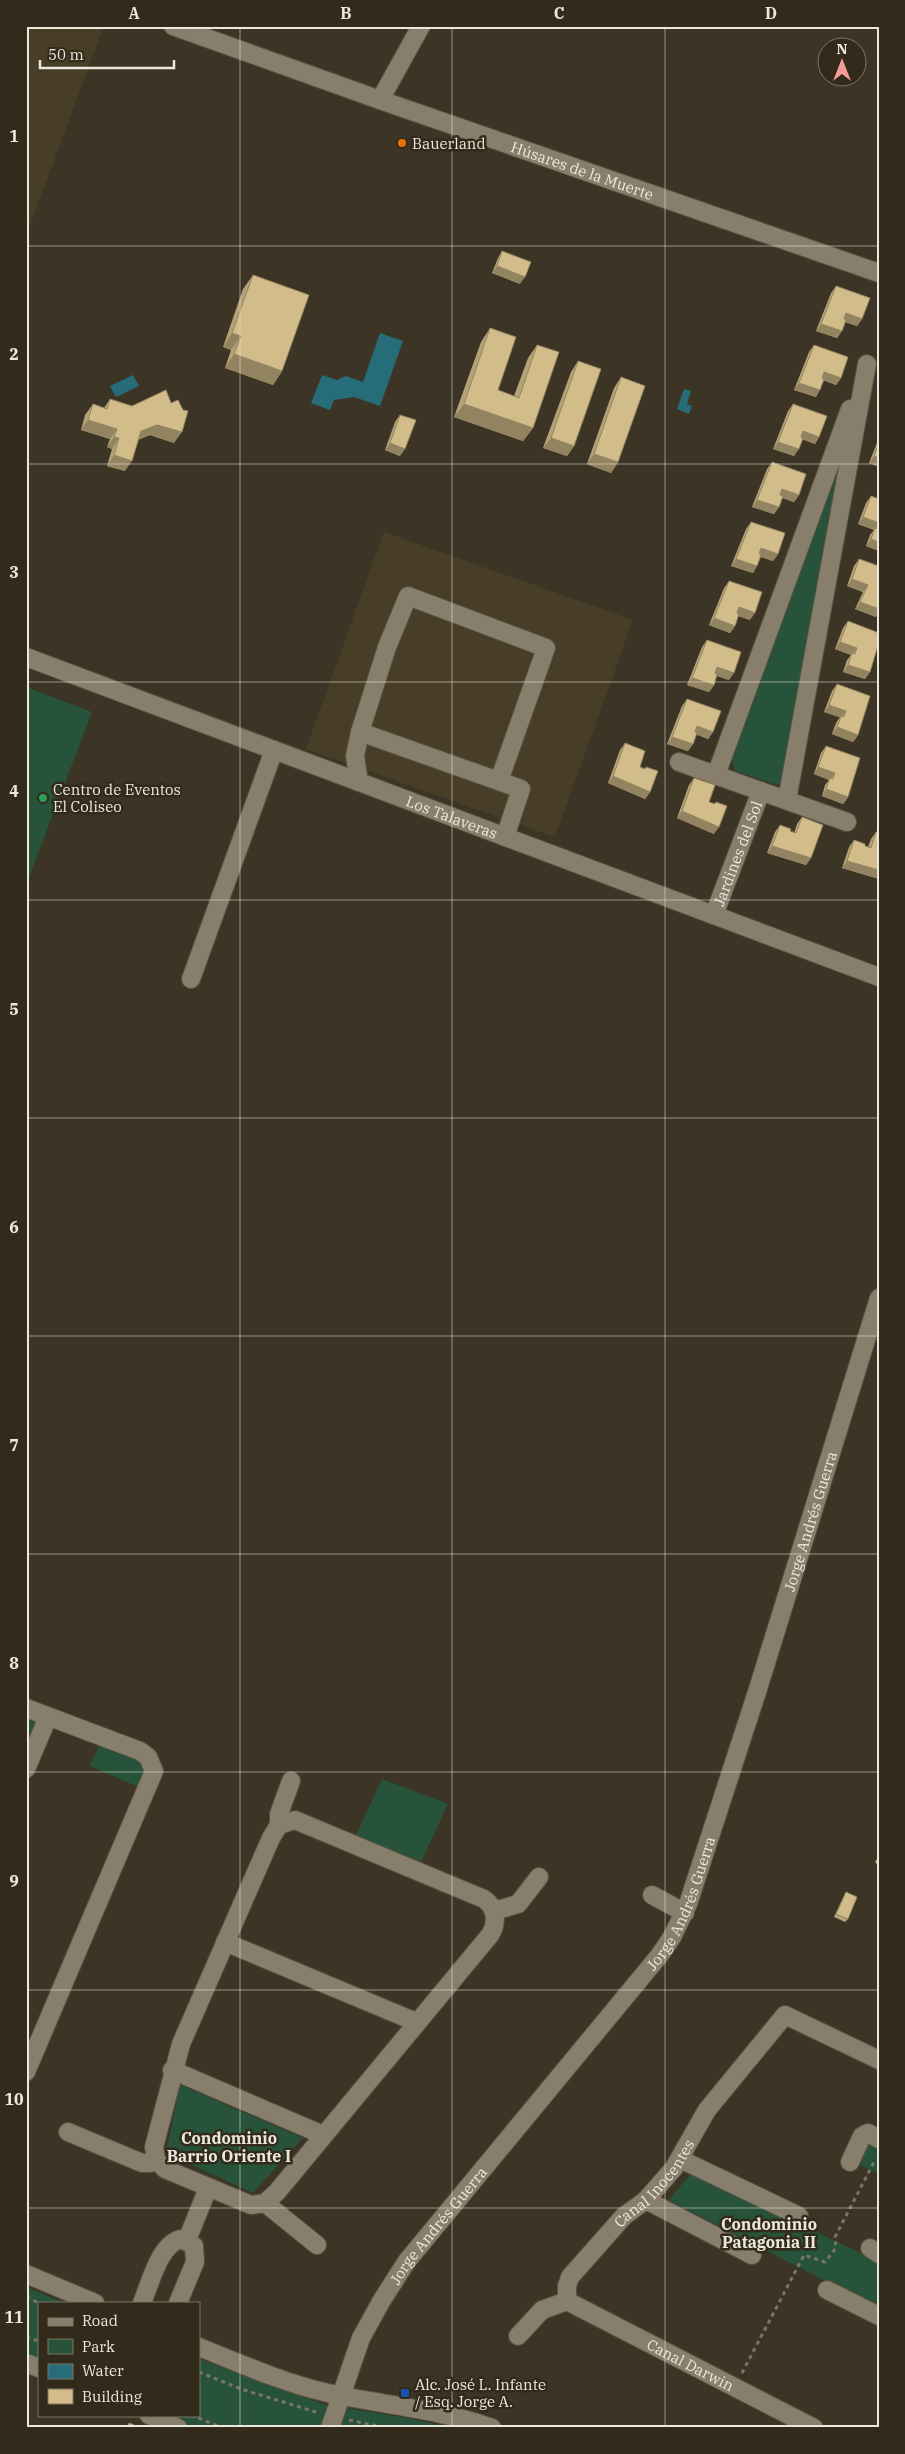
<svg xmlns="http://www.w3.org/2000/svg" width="905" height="2454" viewBox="0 0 905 2454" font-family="'IBM Plex Serif',serif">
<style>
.built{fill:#483e27}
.green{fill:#27533a}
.water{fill:#276d79}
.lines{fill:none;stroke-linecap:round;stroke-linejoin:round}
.minor-casing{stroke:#585143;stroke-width:20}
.path{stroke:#7b7567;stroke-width:3;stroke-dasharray:4 4;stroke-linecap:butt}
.minor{stroke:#877f6c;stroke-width:18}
.wall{fill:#b5a277}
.shaded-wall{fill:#938461}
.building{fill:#d2bc8a;stroke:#938461}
.grid{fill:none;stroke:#ede8de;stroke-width:1;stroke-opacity:0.55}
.food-dot{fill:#e8710a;stroke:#322b1b;stroke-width:2}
.leisure-dot{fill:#2e9e5b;stroke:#322b1b;stroke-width:2}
.transit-dot{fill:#1a4fb4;stroke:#322b1b;stroke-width:2}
.labels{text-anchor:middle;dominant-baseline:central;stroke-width:5;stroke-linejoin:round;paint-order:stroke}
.poi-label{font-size:15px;fill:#ede8de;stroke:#322b1b;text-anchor:start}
.street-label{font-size:15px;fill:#ede8de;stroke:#322b1b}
.neighbourhood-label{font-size:16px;font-weight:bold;fill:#ede8de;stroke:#322b1b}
.neatline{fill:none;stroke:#ede8de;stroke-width:2}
.grid-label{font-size:16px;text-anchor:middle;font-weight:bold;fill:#ede8de}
</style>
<rect width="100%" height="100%" fill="#3c3525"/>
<g class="built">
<polygon points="26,26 104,26 26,236"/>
<polygon points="384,532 633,620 555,837 306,749"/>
</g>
<g class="green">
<polygon points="846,442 787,777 778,785 735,771 732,759"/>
<polygon points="26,687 92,712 26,885"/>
<polygon points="26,1716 36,1720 26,1742"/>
<polygon points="101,1741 139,1757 147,1770 143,1789 90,1766"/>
<polygon points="382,1779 448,1804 420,1864 355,1837"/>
<polygon points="180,2085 303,2138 253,2193 166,2153"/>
<polygon points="870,2138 879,2142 879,2174 858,2164"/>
<polygon points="692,2172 879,2262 879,2309 669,2200"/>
<polygon points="26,2287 64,2303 39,2303 39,2363 26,2357"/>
<polygon points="199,2359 326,2405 413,2419 453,2428 189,2428 161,2415 199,2415"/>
</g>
<g class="water">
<polygon points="380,333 403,341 380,406 354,397 334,400 330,410 311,403 322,375 337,380 346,376 363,382"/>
<polygon points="133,375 139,386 116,397 110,386"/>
<polygon points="684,389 691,391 687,404 692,406 689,414 677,409"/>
</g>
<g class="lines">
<defs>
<g id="minor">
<path id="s1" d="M173 26 380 100 879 273"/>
<polyline points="380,100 421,26"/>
<path id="s2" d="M26 657 879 977"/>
<polyline points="360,732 521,789 505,837"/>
<polyline points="679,762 847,822"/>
<polyline points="716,775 850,409"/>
<polyline points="359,782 355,756 360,732 387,647 408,596 546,648 499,781"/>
<polyline points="787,800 867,364"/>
<path id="s3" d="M714 915 761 791"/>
<polyline points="191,979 274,750"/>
<polyline points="26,1708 140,1751 148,1757 154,1771 26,2072"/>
<polyline points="26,1769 48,1717"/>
<path d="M295 1820 484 1899C496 1907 498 1923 490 1935L277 2192 265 2203 251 2205 165 2169 156 2160 154 2147 181 2044 271 1838 279 1825Z"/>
<polyline points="279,1825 279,1814 291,1781"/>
<polyline points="652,1895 685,1913"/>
<polyline points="494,1911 518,1904 539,1877"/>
<polyline points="225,1942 416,2022"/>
<polyline points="172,2070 323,2135"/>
<polyline points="68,2132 142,2163 150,2163 156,2160"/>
<polyline points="680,2159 799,2216"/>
<polyline points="850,2162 862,2136 868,2133 879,2139"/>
<polyline points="646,2200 752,2255"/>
<polyline points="265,2203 317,2245"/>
<polyline points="187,2240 208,2188"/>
<polyline points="870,2248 879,2254"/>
<polyline points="26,2274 95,2303"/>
<polyline points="827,2290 879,2316"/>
<path id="s4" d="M567 2301V2286L570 2277 624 2216 646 2200 674 2168 707 2110 785 2015 879 2060"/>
<path id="s5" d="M567 2301 814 2428"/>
<path d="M142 2303C150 2284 160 2242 182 2239L194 2246 195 2262 178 2303"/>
<polyline points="518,2336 542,2310 567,2301"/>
<path d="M199 2347C241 2364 284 2383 328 2393 383 2405 439 2409 492 2428"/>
<polyline points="26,2363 39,2368"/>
<polyline points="149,2415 178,2428"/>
<path id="s6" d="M330 2428 361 2338 382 2300 407 2261 659 1956 672 1937 688 1904 757 1692 879 1298"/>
</g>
</defs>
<use href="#minor" class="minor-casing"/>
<g class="path">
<polyline points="26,2297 39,2303"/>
<polyline points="26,2337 39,2341"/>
<polyline points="199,2372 241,2389 319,2413"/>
<polyline points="742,2373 804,2255 825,2262 836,2248 835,2237 874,2162"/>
<polyline points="191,2415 223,2428"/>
<polyline points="349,2420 387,2428"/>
</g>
<use href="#minor" class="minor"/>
</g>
<g class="wall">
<polygon points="502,251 520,284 492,273 498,258"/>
<polygon points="253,275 282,371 273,385 225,368 231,350 223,347 243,289"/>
<polygon points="836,286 862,319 857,326 845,322 842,331 837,338 816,331 831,293"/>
<polygon points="490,328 498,390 514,396 528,358 537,345 533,428 523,441 454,417 481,342"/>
<polygon points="814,345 841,378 836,385 824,380 816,397 794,390 809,352"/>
<polygon points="578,361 574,446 567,456 543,448 571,372"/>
<polygon points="621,377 618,462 611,473 587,464 614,388"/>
<polygon points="110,399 174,443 150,435 138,440 125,471 107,466 112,449 107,447 110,439 81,430 85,415 93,404 104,408"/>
<polygon points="793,404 819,437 815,444 803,439 794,456 773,449 788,411"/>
<polygon points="400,415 400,456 385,450 395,422"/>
<polygon points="879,440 879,467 869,463 877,443"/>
<polygon points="772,462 799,495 794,502 782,498 779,507 774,514 752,507 767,469"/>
<polygon points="871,496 879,499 879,551 866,546 870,535 874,530 858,524 866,503"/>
<polygon points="751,522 778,554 773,561 761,557 753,573 731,566 746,529"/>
<polygon points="859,559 876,617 855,609 863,592 847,586 854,566"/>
<polygon points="729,581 750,620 738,616 735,626 730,633 709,625 724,588"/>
<polygon points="848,621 870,672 865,679 843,672 847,660 851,655 835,649 843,628"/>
<polygon points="707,640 729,680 717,676 714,685 709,692 687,685 702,647"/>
<polygon points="837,684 858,735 853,742 832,734 836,723 840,717 824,712 832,691"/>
<polygon points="687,699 713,732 708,739 696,734 693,744 688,751 667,744 682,706"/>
<polygon points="625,743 640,767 645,769 646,767 650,792 645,799 608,783 620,750"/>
<polygon points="826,746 848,797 843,804 822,796 825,785 829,780 814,774 821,753"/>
<polygon points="694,778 709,802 714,804 716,802 714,834 677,818 689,785"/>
<polygon points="802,817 811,858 806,865 767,853 775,832 780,825 790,831 794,833 797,824"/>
<polygon points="876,832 879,832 879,879 842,868 849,847 854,840 865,846 868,847 871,839"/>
<polygon points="879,1856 879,1867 875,1862"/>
<polygon points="846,1892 848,1919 845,1922 834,1917 844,1896"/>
</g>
<g class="shaded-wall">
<polygon points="497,266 525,277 520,284 492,273"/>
<polygon points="846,313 862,319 857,326 841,320"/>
<polygon points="821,324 842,331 837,338 816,331"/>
<polygon points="232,333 241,336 231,350 223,347"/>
<polygon points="234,354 282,371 273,385 225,368"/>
<polygon points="824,372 841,378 836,385 819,379"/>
<polygon points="799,383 820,390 816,397 794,390"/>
<polygon points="464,404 533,428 523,441 454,417"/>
<polygon points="88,420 117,429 110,439 81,430"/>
<polygon points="157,425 182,432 174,443 150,435 134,441 141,431"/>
<polygon points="803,431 819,437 815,444 798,438"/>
<polygon points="114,437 119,438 112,449 107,447"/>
<polygon points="551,438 574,446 567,456 543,448"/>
<polygon points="778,442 799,449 794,456 773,449"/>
<polygon points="390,443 405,449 400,456 385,450"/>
<polygon points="594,454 618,462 611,473 587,464"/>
<polygon points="114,455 132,461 125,471 107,466"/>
<polygon points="874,456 879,458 879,467 869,463"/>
<polygon points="782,489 799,495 794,502 777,496"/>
<polygon points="757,500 779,507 774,514 752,507"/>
<polygon points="863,517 879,523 879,524 875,530 858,524"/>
<polygon points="871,539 879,542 879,551 866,546"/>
<polygon points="761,548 778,554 773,561 756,555"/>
<polygon points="736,559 757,566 753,573 731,566"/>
<polygon points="852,579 868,585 863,592 847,586"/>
<polygon points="860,602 879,609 879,613 876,617 855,609"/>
<polygon points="739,607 755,613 750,620 734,614"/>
<polygon points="714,618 735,626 730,633 709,625"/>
<polygon points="840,642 857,648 852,655 852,653 851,655 835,649"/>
<polygon points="848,665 870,672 865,679 843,672"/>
<polygon points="717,667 734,673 729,680 712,674"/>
<polygon points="692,678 714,685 709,692 687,685"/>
<polygon points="829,705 846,711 841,718 824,712"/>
<polygon points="697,726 713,732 708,739 692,733"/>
<polygon points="837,727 858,735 853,742 832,734"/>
<polygon points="672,737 693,744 688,751 667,744"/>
<polygon points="818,767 835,773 830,780 830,778 829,780 814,774"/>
<polygon points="613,776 650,792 645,799 608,783"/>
<polygon points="826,789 848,797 843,804 822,796"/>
<polygon points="682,811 719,827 714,834 677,818"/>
<polygon points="772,846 811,858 806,865 767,853"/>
<polygon points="847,861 879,870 879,879 842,868"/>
</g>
<g class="building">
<polygon points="502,251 531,262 525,277 497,266"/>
<polygon points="253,275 309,295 282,371 234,354 241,336 232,333"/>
<polygon points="836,286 870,298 862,319 846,313 844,319 846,320 842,331 821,324"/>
<polygon points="490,328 516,337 498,390 519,398 537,345 559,352 533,428 464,404"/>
<polygon points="814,345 848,357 841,378 824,372 822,378 824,379 820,390 799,383"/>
<polygon points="578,361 601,369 574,446 551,438"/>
<polygon points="621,377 645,386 618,462 594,454"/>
<polygon points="166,390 171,403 178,400 183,410 188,411 182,432 157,425 141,431 132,461 114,455 119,438 114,437 117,429 88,420 93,404 107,409 110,399 132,406"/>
<polygon points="793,404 827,416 819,437 803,431 801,437 803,438 799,449 778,442"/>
<polygon points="400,415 416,420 405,449 390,443"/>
<polygon points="879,444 879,458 874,456"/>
<polygon points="772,462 806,474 799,495 782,489 780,495 783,496 779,507 757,500"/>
<polygon points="871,496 879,499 879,523 863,517"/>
<polygon points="751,522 785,533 778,554 761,548 759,554 761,555 757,566 736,559"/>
<polygon points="879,525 879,542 871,539 875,528 877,529"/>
<polygon points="859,559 879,566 879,609 860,602 868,585 852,579"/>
<polygon points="729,581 762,592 755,613 739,607 737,613 739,614 735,626 714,618"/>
<polygon points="848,621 879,633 879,642 870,672 848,665 852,653 855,654 857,648 840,642"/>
<polygon points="707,640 741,652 734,673 717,667 715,673 717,674 714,685 692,678"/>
<polygon points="837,684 870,696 858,735 837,727 841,716 844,717 846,711 829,705"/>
<polygon points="687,699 721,711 713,732 697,726 695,732 697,733 693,744 672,737"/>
<polygon points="625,743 645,751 640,767 645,769 646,767 658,771 650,792 613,776"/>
<polygon points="826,746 860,758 848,797 826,789 830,778 833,779 835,773 818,767"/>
<polygon points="694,778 715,785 709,802 715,804 716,802 727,806 719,827 682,811"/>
<polygon points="802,817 823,825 811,858 772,846 780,825 791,829 790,831 796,833"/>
<polygon points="876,832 879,832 879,870 847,861 854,840 865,844 865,846 871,848"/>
<polygon points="846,1892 857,1897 848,1919 836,1914"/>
<polygon points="129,2423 141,2428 127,2428"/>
</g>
<path class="grid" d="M240 26V2428M452 26V2428M665 26V2428M26 246H879M26 464H879M26 682H879M26 900H879M26 1118H879M26 1336H879M26 1554H879M26 1772H879M26 1990H879M26 2208H879"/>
<circle class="food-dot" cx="402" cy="143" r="5"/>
<circle class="leisure-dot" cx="43" cy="798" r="5"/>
<rect class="transit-dot" x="400" y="2388" width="10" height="10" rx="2.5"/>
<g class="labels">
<g class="poi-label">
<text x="412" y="143">Bauerland</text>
<text x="53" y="789">Centro de Eventos<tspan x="53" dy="17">El Coliseo</tspan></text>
<text x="415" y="2384">Alc. José L. Infante<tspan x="415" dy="17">/ Esq. Jorge A.</tspan></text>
</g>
<g class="street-label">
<text stroke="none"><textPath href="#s1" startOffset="434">Húsares de la Muerte</textPath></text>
<text stroke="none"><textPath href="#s2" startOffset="455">Los Talaveras</textPath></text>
<text stroke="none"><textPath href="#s3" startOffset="66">Jardines del Sol</textPath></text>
<text stroke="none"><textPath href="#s6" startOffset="1042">Jorge Andrés Guerra</textPath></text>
<text stroke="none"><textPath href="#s6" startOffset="638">Jorge Andrés Guerra</textPath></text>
<text stroke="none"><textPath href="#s4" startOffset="151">Canal Inocentes</textPath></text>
<text stroke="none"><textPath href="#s6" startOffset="232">Jorge Andrés Guerra</textPath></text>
<text stroke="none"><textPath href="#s5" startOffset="139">Canal Darwin</textPath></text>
</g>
<g class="neighbourhood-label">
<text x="229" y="2138">Condominio<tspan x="229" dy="18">Barrio Oriente I</tspan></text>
<text x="769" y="2224">Condominio<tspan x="769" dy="18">Patagonia II</tspan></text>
</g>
</g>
<rect width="905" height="2454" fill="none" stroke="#322b1b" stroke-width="55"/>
<rect x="38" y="2302" width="162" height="115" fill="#322b1b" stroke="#7d7769"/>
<rect x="48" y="2318" width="25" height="8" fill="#877f6c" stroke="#7d7769"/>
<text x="82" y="2326" font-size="15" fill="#ede8de">Road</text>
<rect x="48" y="2339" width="25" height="15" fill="#27533a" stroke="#7d7769"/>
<text x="82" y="2352" font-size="15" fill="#ede8de">Park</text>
<rect x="48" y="2364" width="25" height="15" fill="#276d79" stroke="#7d7769"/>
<text x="82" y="2376" font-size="15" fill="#ede8de">Water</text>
<rect x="48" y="2389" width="25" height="15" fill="#d2bc8a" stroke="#7d7769"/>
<text x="82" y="2402" font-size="15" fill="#ede8de">Building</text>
<g transform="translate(842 62)"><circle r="24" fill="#322b1b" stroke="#7d7769"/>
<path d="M0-4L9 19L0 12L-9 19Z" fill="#f59b9b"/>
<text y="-8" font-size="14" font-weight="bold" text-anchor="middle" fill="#ede8de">N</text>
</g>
<path d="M40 60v8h134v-8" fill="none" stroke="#ede8de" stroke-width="2.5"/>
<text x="48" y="60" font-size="15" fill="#ede8de" stroke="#322b1b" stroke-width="4" paint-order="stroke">50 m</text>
<rect x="28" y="28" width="850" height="2398" class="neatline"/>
<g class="grid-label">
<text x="134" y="19">A</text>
<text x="346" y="19">B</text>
<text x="559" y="19">C</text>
<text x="771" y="19">D</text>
<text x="14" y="142">1</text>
<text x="14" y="360">2</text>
<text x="14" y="578">3</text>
<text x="14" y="797">4</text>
<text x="14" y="1015">5</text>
<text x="14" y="1233">6</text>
<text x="14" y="1451">7</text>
<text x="14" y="1669">8</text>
<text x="14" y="1887">9</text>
<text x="14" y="2105">10</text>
<text x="14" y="2323">11</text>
</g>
</svg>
